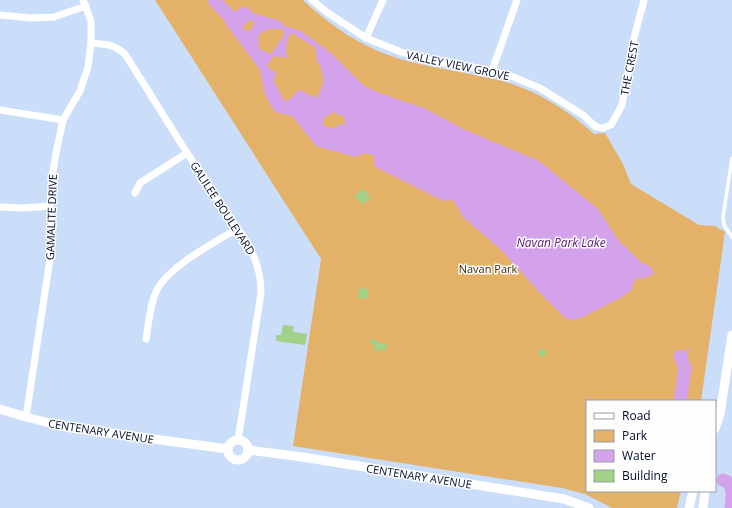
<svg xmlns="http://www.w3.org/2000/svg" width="732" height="508" viewBox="0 0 732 508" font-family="'Open Sans',sans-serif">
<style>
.green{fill:#e4b168}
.water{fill:#d4a2ea;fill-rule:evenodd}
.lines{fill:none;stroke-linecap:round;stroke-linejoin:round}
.stream{stroke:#d4a2ea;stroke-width:2}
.river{stroke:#d4a2ea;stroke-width:13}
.building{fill:#a1d287}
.service{stroke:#fff;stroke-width:3.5}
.minor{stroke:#fff;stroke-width:7}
.tertiary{stroke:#fff;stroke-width:9}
.labels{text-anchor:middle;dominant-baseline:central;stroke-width:3;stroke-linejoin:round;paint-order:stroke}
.street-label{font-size:11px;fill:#000e25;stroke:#fdfdfd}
.park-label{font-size:11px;fill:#402a07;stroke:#fdfdfd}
.water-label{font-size:12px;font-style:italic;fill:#581a6f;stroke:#fdfdfd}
</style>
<rect width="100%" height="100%" fill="#cadef9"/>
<path class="green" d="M155 0H303C333 28 366 50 407 61 438 69 471 73 502 81 534 89 570 111 594 134L605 133 623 164 631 184 699 225 715 226 725 232 701 401H587V491H681L677 508H612L585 494 562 488 293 446 321 259Z"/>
<path class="water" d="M245 6 255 14 278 20 285 26 301 31 331 53 364 86 382 94 424 108 463 129 539 161 598 209 618 240 642 263 650 266 654 274 642 279 636 278 631 290 622 297 583 317 573 320 565 318 539 292 502 251 463 217 453 200 443 201 374 166V155L364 153 355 157 316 146 292 116 275 112 265 95 260 70 225 23 231 13ZM250 20 255 23 249 31 244 30 243 26ZM269 29H281L284 31 283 37 271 54 259 49C258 37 256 34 269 29ZM291 33 315 47 317 61 320 66 323 76V84L317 98C310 96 306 92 299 90L289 100 284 101 274 81 276 73 270 69 267 65 274 56 287 58C285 49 286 41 291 33ZM333 112 338 115H343L345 123 343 125 340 124C333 131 329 128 322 124L324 122 323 119Z"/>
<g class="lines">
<polyline class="stream" points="685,368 688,349"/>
<g class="river">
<polyline points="214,0 229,16"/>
<polyline points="680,356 685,368 680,401"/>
<polyline points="723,480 730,483 732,493"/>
<polyline points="731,508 732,496"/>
</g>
</g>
<g class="building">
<polygon points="363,189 371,198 362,204 354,196"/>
<polygon points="359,288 368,289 367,299 358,298"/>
<polygon points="283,325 294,326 293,332 307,334 305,345 276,341 276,335 281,335"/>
<polygon points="374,338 379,343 386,344 386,351 380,349 375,353 374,345 369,343"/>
<polygon points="542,348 547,352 543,358 538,353"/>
</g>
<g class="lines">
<polyline class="service" points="732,158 723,217 724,225 732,237"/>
<g class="minor">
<polyline points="312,0 328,13 366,38 401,52 437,62 472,67 511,76 540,88 583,115 596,127 603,128 611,125 622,105 634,38 644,0"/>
<polyline points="0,15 31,18 54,17 86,6"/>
<polyline points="366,38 383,0"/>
<path d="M91 43C106 44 113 44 125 54L187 153 249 246C257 261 261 275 261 293L238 440"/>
<polyline points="492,71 517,0"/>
<polyline points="0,110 63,120"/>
<polyline points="135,193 140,183 187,153"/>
<polyline points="0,207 23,208 50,206"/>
<path d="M146 339C149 323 150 302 158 288 171 265 214 243 237 229"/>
<polyline points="26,417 50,259 52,229 50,206 52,177 56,153 63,120 80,91 88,67 91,43 91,21 83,0"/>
</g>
<g class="tertiary">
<polyline points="0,409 26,417 65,427 228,449"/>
<polyline points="715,429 720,414 732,335"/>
<circle cx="238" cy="450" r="10"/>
<polyline points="248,450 302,457 564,499 589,508"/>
<polyline points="689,508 693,491"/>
<polyline points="703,508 705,491"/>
</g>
</g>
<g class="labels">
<g class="street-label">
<text transform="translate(458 65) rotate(12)">VALLEY VIEW GROVE</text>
<text transform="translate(629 68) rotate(-79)">THE CREST</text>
<text transform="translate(223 208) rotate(57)">GALILEE BOULEVARD</text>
<text transform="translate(51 217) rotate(-88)">GAMALITE DRIVE</text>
<text transform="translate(101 431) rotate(9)">CENTENARY AVENUE</text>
<text transform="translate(419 476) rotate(9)">CENTENARY AVENUE</text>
</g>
<g class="park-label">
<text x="488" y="268">Navan Park</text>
</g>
<g class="water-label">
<text x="561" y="242">Navan Park Lake</text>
</g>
</g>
<rect x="586" y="400" width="130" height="92" fill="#fdfdfd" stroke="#989da7"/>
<rect x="594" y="413" width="20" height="6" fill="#ffffff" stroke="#989da7"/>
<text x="622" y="420" font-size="12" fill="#000e25">Road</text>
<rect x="594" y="430" width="20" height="12" fill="#e4b168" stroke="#989da7"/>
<text x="622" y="440" font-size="12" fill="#000e25">Park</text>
<rect x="594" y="450" width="20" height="12" fill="#d4a2ea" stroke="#989da7"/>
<text x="622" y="460" font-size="12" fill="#000e25">Water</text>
<rect x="594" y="470" width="20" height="12" fill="#a1d287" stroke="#989da7"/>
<text x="622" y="480" font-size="12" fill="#000e25">Building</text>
</svg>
